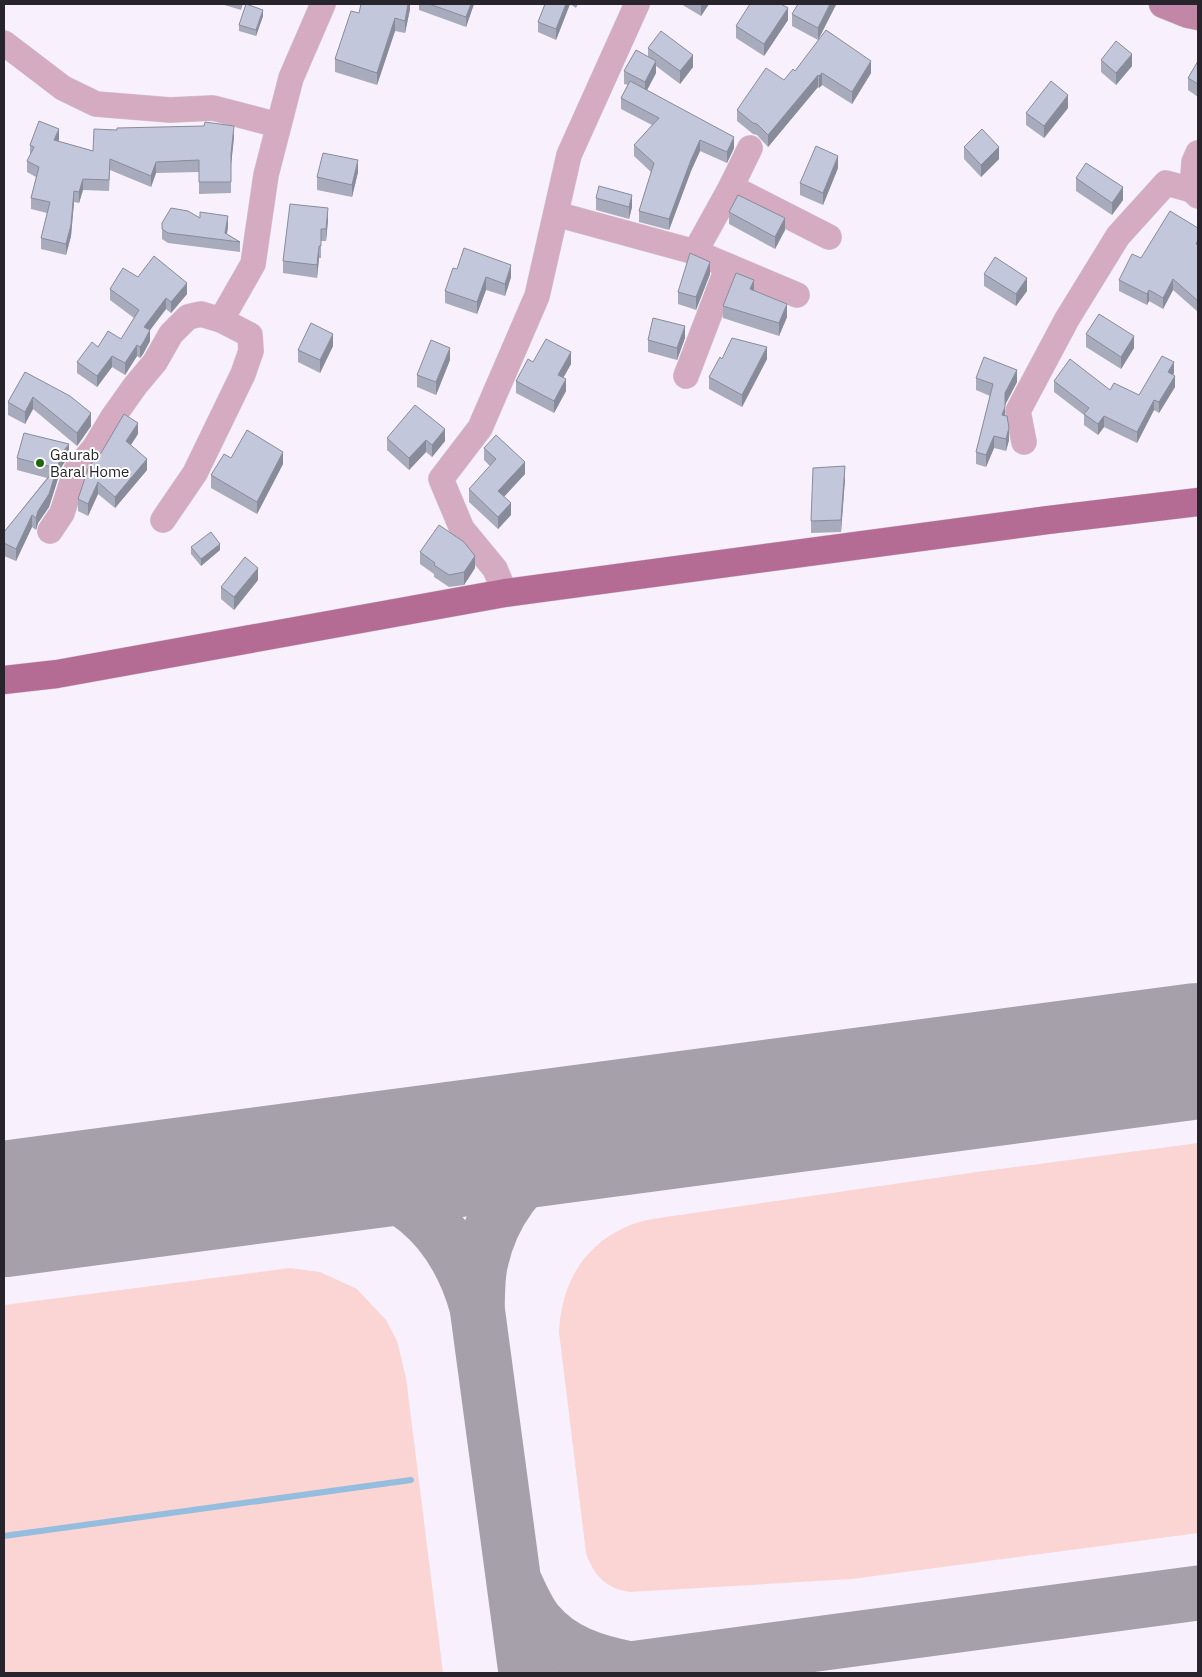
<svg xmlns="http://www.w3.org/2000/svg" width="1202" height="1677" viewBox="0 0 1202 1677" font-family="'IBM Plex Sans',sans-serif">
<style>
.green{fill:#fad5d4}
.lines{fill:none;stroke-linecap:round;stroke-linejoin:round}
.stream{stroke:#94bdde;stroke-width:6}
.taxiway{stroke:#a5a0aa;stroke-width:55}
.runway{stroke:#a5a0aa;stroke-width:136}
.street-casing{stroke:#d3ccd7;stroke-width:26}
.secondary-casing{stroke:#d3ccd7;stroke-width:29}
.primary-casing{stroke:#d3ccd7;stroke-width:29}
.street{stroke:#d4abc1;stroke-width:25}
.secondary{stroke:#c287a7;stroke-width:28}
.primary{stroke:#b46c95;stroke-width:28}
.wall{fill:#a8abbc}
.shaded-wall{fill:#888b99}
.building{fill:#c3c7db;stroke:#888b99}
.poi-dot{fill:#1d6908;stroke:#fff;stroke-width:2}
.labels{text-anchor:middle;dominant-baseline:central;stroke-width:4;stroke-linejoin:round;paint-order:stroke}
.poi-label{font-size:15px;fill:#28242b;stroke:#fff;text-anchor:start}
</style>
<rect width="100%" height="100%" fill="#f8f1fd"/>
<g class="green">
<path d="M1198 1143V1533L852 1579 630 1592C607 1589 593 1575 586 1553L559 1332C561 1286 582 1246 626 1227 634 1223 643 1221 652 1219L977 1172Z"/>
<polygon points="290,1268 320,1272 357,1289 386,1320 397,1341 406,1378 443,1673 4,1673 4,1305"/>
</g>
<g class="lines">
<polyline class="stream" points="4,1536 411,1480"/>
<g class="taxiway">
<path d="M296 1170C318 1172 340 1173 361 1180 423 1199 460 1246 477 1307L526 1673"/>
<path d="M477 1307C478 1292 477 1276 481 1261 491 1214 522 1171 565 1148 583 1138 603 1133 622 1127"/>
<path d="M516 1585C522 1598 528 1612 537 1623 561 1652 595 1662 630 1669L613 1673"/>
<polyline points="630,1669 1198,1593"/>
</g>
<polyline class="runway" points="4,1209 1198,1051"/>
<defs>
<g id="street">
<polyline points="4,43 63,88 96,104 170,110 213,108 278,125"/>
<polyline points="750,148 731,187 829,237"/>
<polyline points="1198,153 1194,162 1192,190 1198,196"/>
<polyline points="556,214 695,252 797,295"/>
<polyline points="695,252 731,187"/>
<polyline points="221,320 253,264 266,175 291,78 323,4"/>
<polyline points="686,376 728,266"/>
<polyline points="1024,442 1018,411 1067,319 1118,236 1166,183 1192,190"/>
<polyline points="50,531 62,513 76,470 95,447 113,417 135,386 155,362 171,334 188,317 201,314 221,320 250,335 251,351 243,374 195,473 163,520"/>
<polyline points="505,593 495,569 462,529 441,479 480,428 537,296 569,155 637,4"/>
</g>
<polyline id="secondary" points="1163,4 1188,14 1198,16"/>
<polyline id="primary" points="4,680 57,674 505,593 1048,520 1198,502"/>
</defs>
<use href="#street" class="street-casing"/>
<use href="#secondary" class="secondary-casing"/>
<use href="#primary" class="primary-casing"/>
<use href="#street" class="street"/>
<use href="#secondary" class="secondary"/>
<use href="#primary" class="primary"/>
</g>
<g class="wall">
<polygon points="221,4 243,4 241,10"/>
<polygon points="410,4 410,9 405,33 395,31 377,85 335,72 335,59 359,13"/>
<polygon points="419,4 474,4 466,27 419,10"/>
<polygon points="545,4 578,4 576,8 570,4 556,40 538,32 538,22"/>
<polygon points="681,4 709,4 701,16"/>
<polygon points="836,4 818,40 792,26 792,14"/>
<polygon points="263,16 256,36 239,31 239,25"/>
<polygon points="788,20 764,56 736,38 736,26"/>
<polygon points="648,48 693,67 680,84 656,66 656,73 647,90 734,148 727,163 700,151 691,171 669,230 639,222 639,211 651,172 634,156 634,145 652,125 621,109 621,98 628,85 624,84 624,71 648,57"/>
<polygon points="1101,60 1132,66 1116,85 1101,72"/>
<polygon points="1198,61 1198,97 1188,90 1188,78"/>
<polygon points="795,71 871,73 852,104 822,85 819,88 818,87 768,147 757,135 753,134 737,121 737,110 784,80"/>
<polygon points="1068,108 1044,138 1026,125 1026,113"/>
<polygon points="234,137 231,165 231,193 199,194 199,172 156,173 151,187 110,170 109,191 83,190 79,203 74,202 71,236 66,255 41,249 41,238 47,213 31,209 31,198 36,177 27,172 27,161 30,155 30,145 59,140 58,141 93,151"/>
<polygon points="964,147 999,159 981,177 964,159"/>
<polygon points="838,168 823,205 800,195 800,183"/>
<polygon points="358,172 352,197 317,190 317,177"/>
<polygon points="1076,178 1123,200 1112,215 1076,191"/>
<polygon points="596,198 632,207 629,219 596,210"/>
<polygon points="729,212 785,230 775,249 729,224"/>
<polygon points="200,218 228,226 227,234 240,242 240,252 168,243 162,239 162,229"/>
<polygon points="328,220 326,241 321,241 321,258 319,258 317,278 283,273 283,261"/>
<polygon points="1198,228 1198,312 1173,290 1163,309 1149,301 1147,305 1119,291 1119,280 1141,258"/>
<polygon points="457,269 511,277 505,296 486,290 477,314 445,303 445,291"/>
<polygon points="710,274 696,310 678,304 678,292"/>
<polygon points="984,274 1027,291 1016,306 984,286"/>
<polygon points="138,277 187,294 171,313 166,309 150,330 150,341 143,354 140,358 137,356 125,375 112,367 97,387 77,373 77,362 98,347 121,339 134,318 110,300 110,289"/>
<polygon points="754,290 787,317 779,336 723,318 723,306"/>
<polygon points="1086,334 1134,348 1121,369 1086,347"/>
<polygon points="685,338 677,360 648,352 648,340"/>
<polygon points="333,346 320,373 298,362 298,350"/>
<polygon points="722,359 767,359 742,407 709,389 709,377"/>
<polygon points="450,360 436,395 417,387 417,375"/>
<polygon points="533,362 571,364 563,378 566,391 554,413 516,393 516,381"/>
<polygon points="25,372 91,426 77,446 33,409 25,424 8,415 8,402"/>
<polygon points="1174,373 1173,375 1175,387 1159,413 1154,410 1137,443 1104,427 1098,435 1084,425 1084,415 1054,392 1054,381 1139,395"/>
<polygon points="976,378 1017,382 1005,405 1005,416 1009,440 1006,451 994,448 986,467 976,464 976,452 990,396 976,390"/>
<polygon points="138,434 131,445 147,470 115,508 98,494 88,516 78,511 78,499"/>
<polygon points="387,438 445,441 432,457 426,452 409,470 387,450"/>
<polygon points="484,448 525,474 504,497 511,515 498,529 469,502 469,489 490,466 484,460"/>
<polygon points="69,456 62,466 49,507 38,523 36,530 32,527 16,561 4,556 4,532 47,478 17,470 17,458"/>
<polygon points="231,458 283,464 257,514 211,488 211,475"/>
<polygon points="845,479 841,532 811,533 811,521"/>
<polygon points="191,547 220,550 201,566 191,554"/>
<polygon points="420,552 475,568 464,585 449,587 434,577 434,574 420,564"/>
<polygon points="258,580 234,610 221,599 221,587"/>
</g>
<g class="shaded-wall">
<polygon points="408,4 410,4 410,9 405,33 405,21"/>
<polygon points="471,4 474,4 466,27 466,17"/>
<polygon points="566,4 570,4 556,40 556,29"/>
<polygon points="701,4 709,4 701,16"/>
<polygon points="830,4 836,4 836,5 818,40 818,28"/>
<polygon points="788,8 788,20 764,56 764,44"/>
<polygon points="263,10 263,16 256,36 256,30"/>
<polygon points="395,18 395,31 377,85 377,73"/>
<polygon points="1132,54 1132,66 1116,85 1116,73"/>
<polygon points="693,55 693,67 680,84 680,71"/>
<polygon points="656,61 656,73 645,94 645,82"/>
<polygon points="871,61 871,73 852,104 852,92"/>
<polygon points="822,73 822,85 819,88 819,76"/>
<polygon points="818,75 818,87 768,147 768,135"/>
<polygon points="1068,95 1068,108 1044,138 1044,126"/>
<polygon points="234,126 234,137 231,165 231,154"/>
<polygon points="59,129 59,140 54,151 54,140"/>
<polygon points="734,137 734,148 727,163 727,152"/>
<polygon points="700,140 700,151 691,171 669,230 669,219 691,160"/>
<polygon points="999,147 999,159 981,177 981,165"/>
<polygon points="838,156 838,168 823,205 823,193"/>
<polygon points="358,160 358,172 352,197 352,185"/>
<polygon points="156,162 156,173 151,187 151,176"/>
<polygon points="83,179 83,190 79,203 79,192"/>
<polygon points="1123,187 1123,200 1112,215 1112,203"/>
<polygon points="74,191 74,202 71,236 66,255 66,244"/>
<polygon points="632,195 632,207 629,219 629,207"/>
<polygon points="328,208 328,220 326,241 326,229"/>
<polygon points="228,216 228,226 226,240 225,233"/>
<polygon points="785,218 785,230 775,249 775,237"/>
<polygon points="319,246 319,258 317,278 317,265"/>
<polygon points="710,262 710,274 696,310 696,297"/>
<polygon points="511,265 511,277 505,296 505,284"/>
<polygon points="486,277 486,290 477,314 477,302"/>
<polygon points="1027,278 1027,291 1016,306 1016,294"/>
<polygon points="1173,279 1173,290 1163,309 1163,298"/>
<polygon points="754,280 754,292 750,289"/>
<polygon points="187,283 187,294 171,313 171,302"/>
<polygon points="1149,290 1149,301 1147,305 1147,294"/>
<polygon points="166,298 166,309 144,338 144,327"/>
<polygon points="787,304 787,317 779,336 779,323"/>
<polygon points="685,326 685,338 677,360 677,348"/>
<polygon points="150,330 150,341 143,354 140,358 140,347"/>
<polygon points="333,334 333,346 320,373 320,360"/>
<polygon points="1134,336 1134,348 1121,369 1121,357"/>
<polygon points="137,345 137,356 125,375 125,363"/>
<polygon points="767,347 767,359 742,407 742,395"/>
<polygon points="450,348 450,360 436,395 436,382"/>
<polygon points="571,352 571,364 558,387 558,375"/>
<polygon points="112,356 112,367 97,387 97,376"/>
<polygon points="1174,362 1174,373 1168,383 1168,372"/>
<polygon points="1017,370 1017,382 1005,405 1005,419 1002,415 1005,393"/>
<polygon points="1175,376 1175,387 1159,413 1159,402"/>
<polygon points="566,379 566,391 554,413 554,401"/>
<polygon points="33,397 33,409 25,424 25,412"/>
<polygon points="1154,400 1154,410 1137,443 1137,432"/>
<polygon points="91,413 91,426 77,446 77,433"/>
<polygon points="1104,416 1104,427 1098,435 1098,424"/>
<polygon points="138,423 138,434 126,452 126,441"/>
<polygon points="1009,428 1009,440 1006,451 1006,439"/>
<polygon points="445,429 445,441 432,457 432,445"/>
<polygon points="994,436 994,448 986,467 986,455"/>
<polygon points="426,440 426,452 409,470 409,458"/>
<polygon points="69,444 69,456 62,466 49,507 38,523 36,530 36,518 38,511 62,453"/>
<polygon points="283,452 283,464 257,514 257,502"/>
<polygon points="147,459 147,470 115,508 115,497"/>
<polygon points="525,462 525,474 498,503 498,491"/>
<polygon points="845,466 845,479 841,532 841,520"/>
<polygon points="98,482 98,494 88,516 88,504"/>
<polygon points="511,503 511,515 498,529 498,517"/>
<polygon points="32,515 32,527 16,561 16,549"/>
<polygon points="220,544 220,550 201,566 201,559"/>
<polygon points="475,556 475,568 464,585 464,572"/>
<polygon points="258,568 258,580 234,610 234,597"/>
</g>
<g class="building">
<polygon points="246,4 263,10 256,30 239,25"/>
<polygon points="361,4 408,4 405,21 395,18 377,73 335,59 351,11 359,13"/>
<polygon points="429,4 471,4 466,17"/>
<polygon points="545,4 566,4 556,29 538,22"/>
<polygon points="750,4 781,4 788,8 764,44 736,26"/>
<polygon points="798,4 830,4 818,28 792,14"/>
<polygon points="826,30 871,61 852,92 822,73 819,76 818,75 768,135 757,124 753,123 737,110 766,68 784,80 793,69 795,71"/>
<polygon points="661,31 693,55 680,71 648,48"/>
<polygon points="1116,41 1132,54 1116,73 1101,60"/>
<polygon points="636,50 656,61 645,82 624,71"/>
<polygon points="1198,61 1198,84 1188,78"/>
<polygon points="630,81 734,137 727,152 700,140 691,160 669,219 639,211 654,163 634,145 659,118 621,98"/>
<polygon points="1051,81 1068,95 1044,126 1026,113"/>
<polygon points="39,121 59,129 54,140 93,151 94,129 117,130 117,128 204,126 205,122 234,126 231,154 231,182 199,182 199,160 156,162 151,176 110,159 109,180 83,179 79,192 74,191 71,225 66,244 41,238 50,202 31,198 39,167 27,161 34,147 30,145"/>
<polygon points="982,129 999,147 981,165 964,147"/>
<polygon points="816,146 838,156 823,193 800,183"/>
<polygon points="323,153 358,160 352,185 317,177"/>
<polygon points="1086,163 1123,187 1112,203 1076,178"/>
<polygon points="599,186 632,195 629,207 596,198"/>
<polygon points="738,195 785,218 775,237 729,212"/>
<polygon points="290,204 328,208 326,229 321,229 321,246 319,246 317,265 283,261"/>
<polygon points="171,208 188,211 200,218 200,212 228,216 225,233 240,242 168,233 162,229 162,223"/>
<polygon points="1170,211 1198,228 1198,240 1196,244 1198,245 1198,301 1173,279 1163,298 1149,290 1147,294 1119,280 1132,254 1141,258"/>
<polygon points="464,248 511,265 505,284 486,277 477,302 445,291 453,268 457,269"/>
<polygon points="690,253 710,262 696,297 678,292"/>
<polygon points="154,256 187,283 171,302 166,298 144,327 150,330 143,343 140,347 137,345 125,363 112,356 97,376 77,362 92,342 98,347 108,331 121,339 139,310 110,289 123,268 138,277"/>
<polygon points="995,257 1027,278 1016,294 984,274"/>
<polygon points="736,273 754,280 750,289 787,304 779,323 723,306"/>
<polygon points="1099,314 1134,336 1121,357 1086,334"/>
<polygon points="653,318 685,326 677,348 648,340"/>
<polygon points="311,323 333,334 320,360 298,350"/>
<polygon points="732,338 767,347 742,395 709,377 720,357 722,359"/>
<polygon points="546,339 571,352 558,375 566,379 554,401 516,381 528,359 533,362"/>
<polygon points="431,340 450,348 436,382 417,375"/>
<polygon points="1162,356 1174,362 1168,372 1175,376 1159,402 1154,400 1137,432 1104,416 1098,424 1084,414 1089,408 1054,381 1070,359 1110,390 1114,383 1139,395"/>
<polygon points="984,357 1017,370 1005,393 1005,407 1002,415 1007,416 1009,428 1006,439 994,436 986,455 976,452 993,384 976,378"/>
<polygon points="25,372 70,396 91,413 77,433 33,397 25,412 8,402"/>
<polygon points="415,405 445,429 432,445 426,440 409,458 387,438"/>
<polygon points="124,414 138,423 126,441 147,459 115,497 98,482 88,504 78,499 89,466 101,453"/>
<polygon points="247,430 283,452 257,502 211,475 224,454 231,458"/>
<polygon points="24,433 69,444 62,453 49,494 38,511 36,518 32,515 16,549 4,543 4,532 56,468 17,458"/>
<polygon points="496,435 525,462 498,491 511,503 498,517 469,489 496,459 484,448"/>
<polygon points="845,466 841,520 811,521 813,468"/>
<polygon points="439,525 464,542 475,556 464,572 449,575 434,565 435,563 420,552"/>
<polygon points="211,532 220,544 201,559 191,547"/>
<polygon points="245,557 258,568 234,597 221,587"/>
</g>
<circle class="poi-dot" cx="40" cy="463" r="5"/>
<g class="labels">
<g class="poi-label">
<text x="50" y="454">Gaurab<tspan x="50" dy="17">Baral Home</tspan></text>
</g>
</g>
<rect width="1202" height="1677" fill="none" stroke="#28242b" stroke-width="10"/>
</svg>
